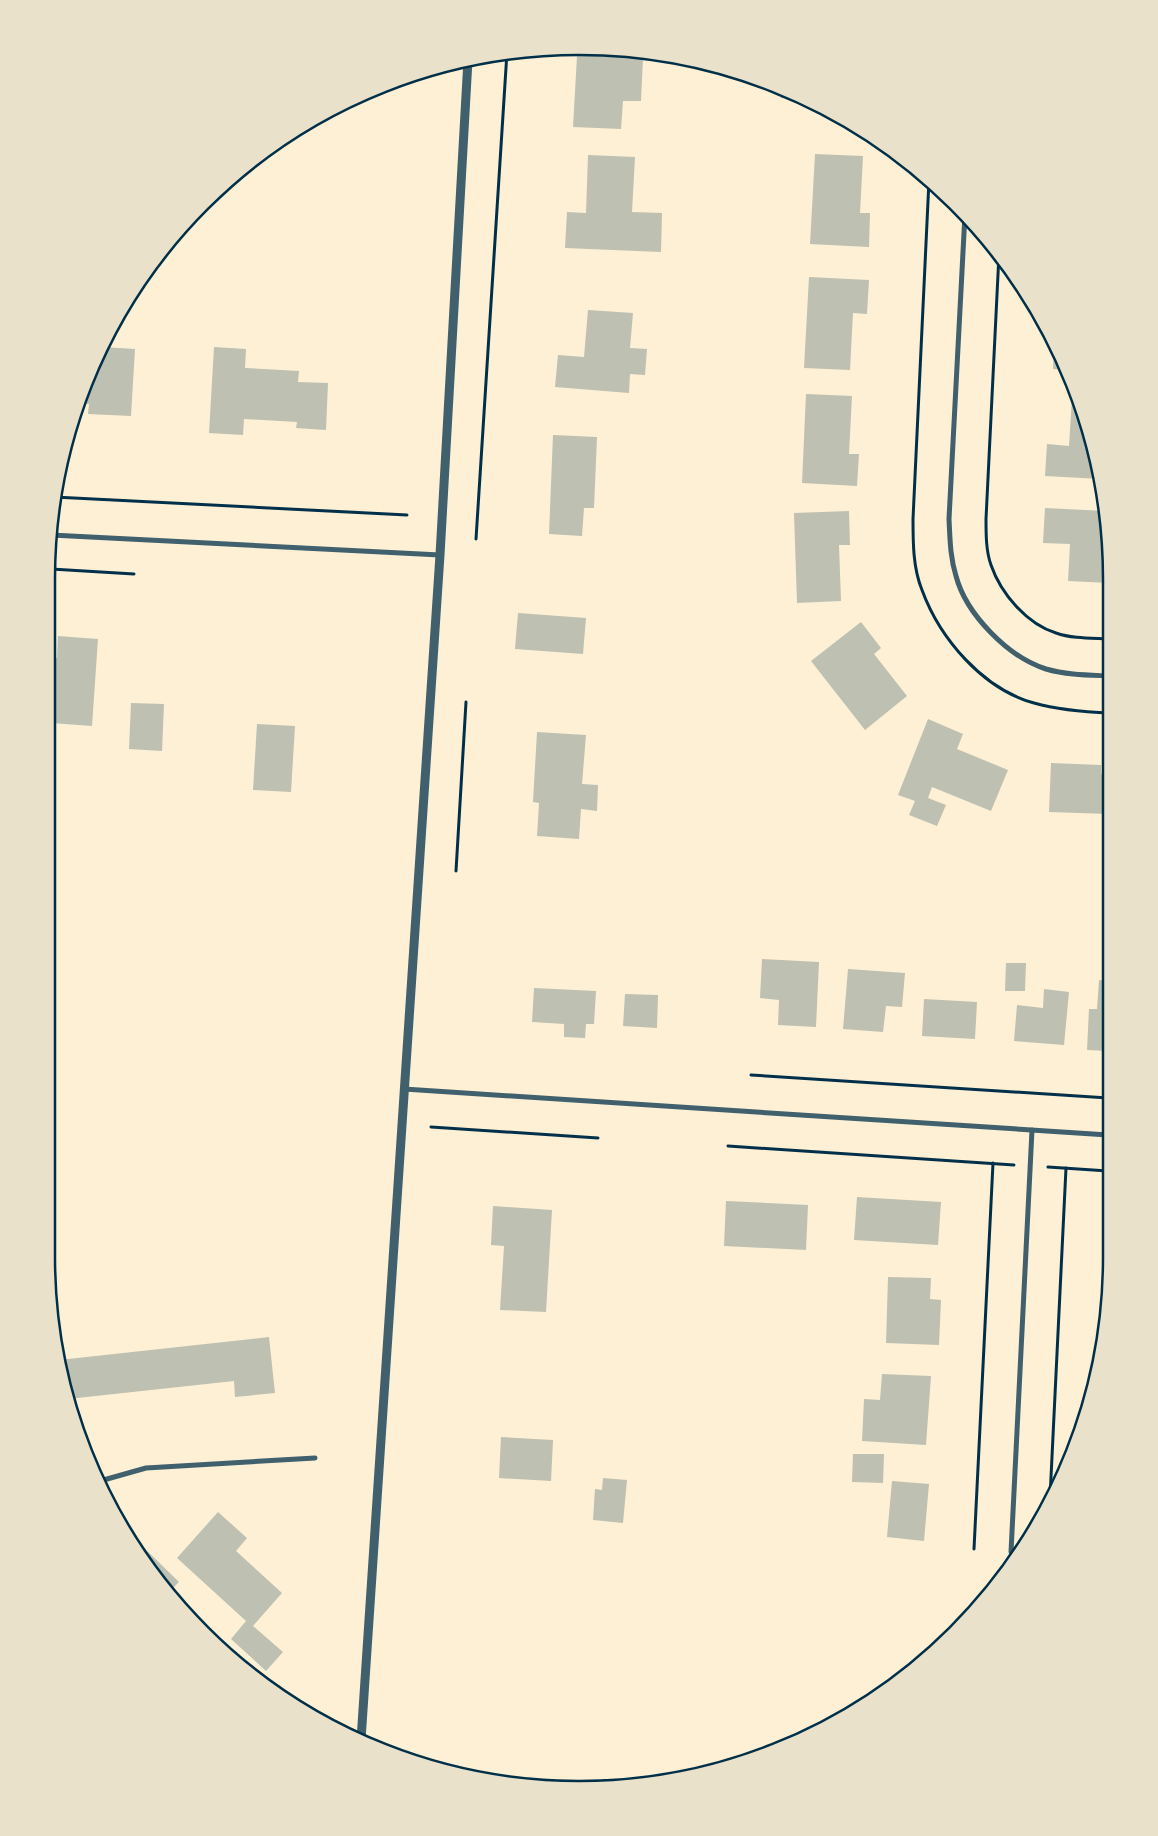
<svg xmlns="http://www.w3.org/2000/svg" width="1158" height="1836" viewBox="0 0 1158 1836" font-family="Raleway,sans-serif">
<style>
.building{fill:#bec0b2}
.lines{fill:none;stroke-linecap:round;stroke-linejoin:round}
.path{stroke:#003049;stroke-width:3}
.minor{stroke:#3f606c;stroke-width:5}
.tertiary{stroke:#3f606c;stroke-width:9}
.rim{fill:none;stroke:#003049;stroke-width:2.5}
</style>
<rect width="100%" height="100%" fill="#fdf0d5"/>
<g class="building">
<polygon points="614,47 626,49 625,57 643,58 641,101 623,101 621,129 573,127 577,56 582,56 582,48"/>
<polygon points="781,89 808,99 781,98"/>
<polygon points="815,154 863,156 860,213 870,213 869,247 810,244"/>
<polygon points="588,155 635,157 632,212 662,213 661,252 565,248 567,212 586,213"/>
<polygon points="809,277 869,280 867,314 853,313 850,370 804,368"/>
<polygon points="588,310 633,313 630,348 647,349 645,375 630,374 629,393 555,387 558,355 584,357"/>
<polygon points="103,347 135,349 131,416 88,414 89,404 79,403 87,375"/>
<polygon points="214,347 246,349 245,368 299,371 298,382 328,383 326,430 296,428 297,422 244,419 243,435 209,433"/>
<polygon points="1054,347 1056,350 1064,370 1053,369"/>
<polygon points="806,394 852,396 849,454 859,454 857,486 802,483"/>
<polygon points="1072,398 1076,398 1094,441 1100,479 1045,476 1047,444 1069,446"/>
<polygon points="553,435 597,437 594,508 584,508 582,536 549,534"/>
<polygon points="1045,508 1105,511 1111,544 1109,583 1068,581 1070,544 1043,543"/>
<polygon points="849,511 850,545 839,545 841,601 797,603 794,513"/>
<polygon points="518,613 586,618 583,654 515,649"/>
<polygon points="861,622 881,648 874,654 907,696 865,730 811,661"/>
<polygon points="58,636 98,639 92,726 51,723 51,658 57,658"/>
<polygon points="131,703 164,704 162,751 129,749"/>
<polygon points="928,719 963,734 957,749 1008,770 991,811 932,787 928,798 946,805 937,826 909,815 915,801 898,795"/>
<polygon points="257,724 295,726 291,792 253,790"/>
<polygon points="537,732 586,735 582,784 598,785 597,811 581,809 579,839 537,836 539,803 533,802"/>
<polygon points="1051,763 1101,765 1101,774 1110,774 1109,814 1049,812"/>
<polygon points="762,959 819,962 816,1027 778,1025 779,1000 760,998"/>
<polygon points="1006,963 1026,963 1025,991 1005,991"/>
<polygon points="848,969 905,973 902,1007 886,1006 883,1032 843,1029"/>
<polygon points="1099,980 1109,981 1108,1051 1087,1050 1089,1009 1097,1009"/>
<polygon points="534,988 596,991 594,1024 586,1024 585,1038 564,1037 564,1024 532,1022"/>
<polygon points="1044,989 1069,992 1064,1045 1014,1041 1017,1005 1043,1008"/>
<polygon points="625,994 658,995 657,1028 623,1026"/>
<polygon points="924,999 977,1002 975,1039 922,1036"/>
<polygon points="857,1197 941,1202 938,1245 854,1240"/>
<polygon points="726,1201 808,1205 806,1250 724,1246"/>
<polygon points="493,1206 552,1210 546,1312 500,1310 504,1246 491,1245"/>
<polygon points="888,1277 931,1278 930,1299 941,1300 939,1345 886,1343"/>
<polygon points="269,1337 275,1393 235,1397 234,1381 68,1399 59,1360"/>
<polygon points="882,1374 931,1376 926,1445 862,1441 864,1399 880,1400"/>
<polygon points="501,1437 553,1440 551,1481 499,1478"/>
<polygon points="853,1454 884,1454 883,1483 852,1482"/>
<polygon points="603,1478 627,1480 623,1523 593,1520 595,1489 602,1490"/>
<polygon points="892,1481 929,1484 924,1541 887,1537"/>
<polygon points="218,1512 247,1538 236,1551 282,1593 253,1626 283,1652 266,1671 231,1639 246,1621 177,1558"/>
<polygon points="136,1540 179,1582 167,1594 136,1553 132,1544"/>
</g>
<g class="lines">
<g class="path">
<path d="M929 180 913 519C913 543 913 568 922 590 940 639 983 689 1034 703 1059 710 1084 712 1110 713"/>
<path d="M999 254 986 519C986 535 986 551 991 565 1001 594 1027 624 1056 633 1073 639 1092 638 1110 639"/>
<polyline points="54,497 407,515"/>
<polyline points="476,539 507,52"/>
<polyline points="51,569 134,574"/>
<polyline points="456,871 466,702"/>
<polyline points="751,1075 1108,1098"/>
<polyline points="431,1127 598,1138"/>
<polyline points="728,1146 1014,1165"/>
<polyline points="1048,1167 1108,1171"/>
<polyline points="1050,1498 1066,1168"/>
<polyline points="974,1549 993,1163"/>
</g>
<g class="minor">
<path d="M965 214 949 519C950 538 950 557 956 576 966 614 1008 657 1046 669 1067 675 1088 675 1110 676"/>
<polyline points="51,535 440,555"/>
<polyline points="404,1089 1108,1135"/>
<polyline points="100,1481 146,1468 315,1458"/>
<polyline points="1011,1552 1032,1130"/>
</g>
<polyline class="tertiary" points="361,1740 440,555 468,60"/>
</g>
<path d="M0 0H1158V1836H0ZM579 55H579A524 524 0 0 1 1103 579V1257A524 524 0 0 1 579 1781H579A524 524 0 0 1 55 1257V579A524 524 0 0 1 579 55Z" fill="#e9e1ca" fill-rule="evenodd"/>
<path class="rim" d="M579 55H579A524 524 0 0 1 1103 579V1257A524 524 0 0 1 579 1781H579A524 524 0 0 1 55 1257V579A524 524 0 0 1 579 55Z"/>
</svg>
